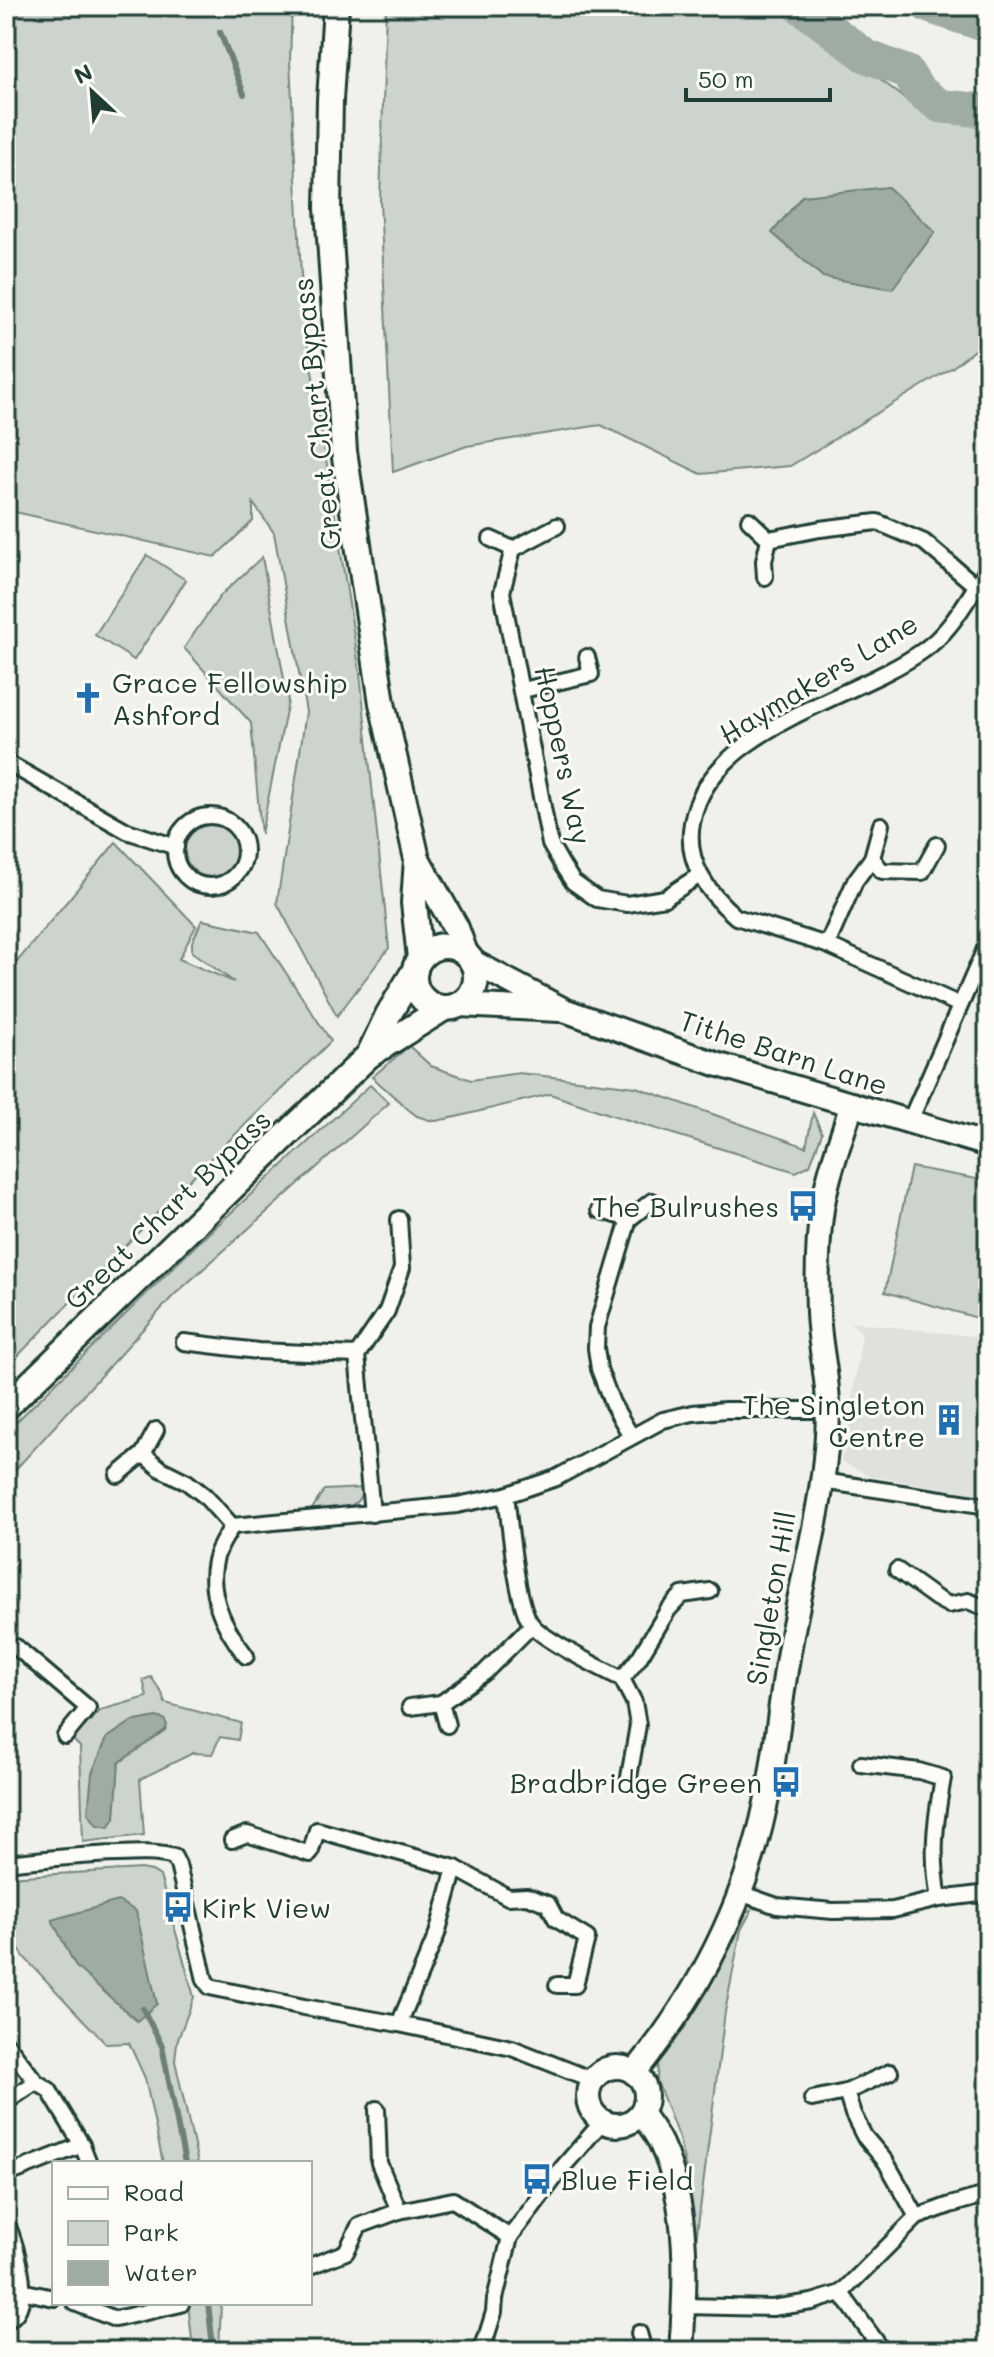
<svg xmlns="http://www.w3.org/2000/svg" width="994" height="2357" viewBox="0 0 994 2357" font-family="Mali,sans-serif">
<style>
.built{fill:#dfe2dc}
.green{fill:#cdd3cd;stroke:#768880;stroke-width:2}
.water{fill:#9faca4;stroke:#6c8077;stroke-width:2}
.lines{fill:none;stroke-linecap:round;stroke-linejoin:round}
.stream{stroke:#6c8077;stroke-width:6}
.river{stroke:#9faca4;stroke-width:34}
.street-casing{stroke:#1f3d34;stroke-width:20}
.secondary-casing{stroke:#1f3d34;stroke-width:28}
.primary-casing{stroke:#1f3d34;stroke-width:30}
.street{stroke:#fdfcf7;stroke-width:14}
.secondary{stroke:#fdfcf7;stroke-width:22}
.primary{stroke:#fdfcf7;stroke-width:24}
.labels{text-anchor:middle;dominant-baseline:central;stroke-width:6;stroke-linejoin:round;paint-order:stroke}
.street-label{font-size:28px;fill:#1f3d34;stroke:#fdfcf7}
.poi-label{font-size:28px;fill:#1f3d34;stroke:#fdfcf7;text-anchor:start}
</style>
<rect width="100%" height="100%" fill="#f0f1eb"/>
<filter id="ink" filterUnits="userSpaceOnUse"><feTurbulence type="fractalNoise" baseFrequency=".0125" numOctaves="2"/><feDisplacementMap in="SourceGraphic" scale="16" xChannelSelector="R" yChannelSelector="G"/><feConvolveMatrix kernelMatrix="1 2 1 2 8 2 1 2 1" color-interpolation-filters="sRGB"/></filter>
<g filter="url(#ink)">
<polygon class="built" points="850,1322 988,1338 988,1496 870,1476 840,1461 845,1447 862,1333"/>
<g class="green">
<polygon points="6,6 292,6 290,61 303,314 360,673 389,948 337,1016 277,903 306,712 274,533 253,503 253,521 215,557 6,510"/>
<polygon points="386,6 787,6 908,101 942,120 970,120 988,124 988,339 953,367 790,466 701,474 601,425 467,446 393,472 380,201"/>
<polygon points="147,555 186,580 134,660 95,635"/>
<polygon points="262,557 288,701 261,834 251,723 184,648 221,595"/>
<circle cx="211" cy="851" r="26"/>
<polygon points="116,842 196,926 179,959 234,982 192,952 192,942 202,920 259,932 331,1041 208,1161 6,1368 6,975"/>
<polygon points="409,1046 431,1066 471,1080 519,1073 636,1087 806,1147 813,1113 822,1133 810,1165 796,1172 612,1115 550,1094 456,1117 436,1121 429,1120 417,1116 409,1110 372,1077"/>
<polygon points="370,1085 389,1103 173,1296 6,1480 6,1432 198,1243"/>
<polygon points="911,1167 988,1181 988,1321 885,1292"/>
<path d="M363 1488C359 1514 332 1509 312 1509L324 1490Z"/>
<polygon points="151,1677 162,1693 165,1703 241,1723 238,1740 220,1737 212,1754 193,1753 140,1779 144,1835 83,1842 80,1747 72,1739 101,1710 147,1697 143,1680"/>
<polygon points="141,1869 152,1871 160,1876 194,1997 177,2042 175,2061 198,2163 163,2163 145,2078 129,2043 106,2044 24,1957 6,1927 6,1877"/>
<polygon points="752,1910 741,1930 725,2012 696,2241 689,2184 679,2139 657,2081 658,2059 742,1912"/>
<polygon points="188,2303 221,2303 219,2351 200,2351 200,2342 192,2340"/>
</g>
<g class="water">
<polygon points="888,187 935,232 892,289 823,277 772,233 802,196"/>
<polygon points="156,1717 164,1719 167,1725 165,1730 119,1763 115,1818 109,1827 97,1825 88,1813 92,1773 107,1738 131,1722"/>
<polygon points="118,1901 136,1911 157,2004 137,2021 76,1967 52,1920"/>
</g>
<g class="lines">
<g class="stream">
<polyline points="220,32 244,94"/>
<polyline points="143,2009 162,2046 185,2163"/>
<polyline points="208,2303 212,2338 211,2351"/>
</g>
<g class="river">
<polyline points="799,6 866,56 907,72 918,90 940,106 988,111"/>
<polyline points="928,6 988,26"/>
</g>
<defs>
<g id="street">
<polyline points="749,520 769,539 764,561 765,577"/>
<polyline points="557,526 513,549 502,592 550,844 562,865 573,882 597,899 627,904 665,898 698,876"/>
<polyline points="491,539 513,549"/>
<polyline points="769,539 820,529 877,522 924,542 976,586"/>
<polyline points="523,690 591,674 587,657"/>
<polyline points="6,762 127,831 176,847"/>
<circle cx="210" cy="851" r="35"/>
<polyline points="872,858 882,871 922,872 937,845"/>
<polyline points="827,945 855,881 872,858 881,825"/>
<path d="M960 1005 827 945 736 917C707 892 685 862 692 823 708 727 855 700 924 650 953 630 968 596 988 569"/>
<polyline points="909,1123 988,942"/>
<polyline points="599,1210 629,1219"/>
<polyline points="184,1342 258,1351 357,1355"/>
<polyline points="156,1430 143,1454 161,1469 187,1482 205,1496 232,1526 457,1505 506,1495 556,1478 663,1420 693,1413 725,1410 828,1410"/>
<polyline points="631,1436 612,1403 599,1369 596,1348 597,1327 629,1219 652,1201"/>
<polyline points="118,1475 143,1454"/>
<polyline points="822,1481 988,1506"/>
<path d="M506 1495C510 1523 516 1603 531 1624 544 1641 601 1668 622 1679"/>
<polyline points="372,1514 357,1355 387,1311 402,1268 399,1219"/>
<path d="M232 1526C226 1537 217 1549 215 1561 207 1596 225 1629 246 1656"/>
<polyline points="897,1570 936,1598 949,1605 968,1601 988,1609"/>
<polyline points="6,1646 16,1647 88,1708 65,1736"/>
<polyline points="441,1703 447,1725"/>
<polyline points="410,1707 441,1703 484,1673 532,1625"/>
<path d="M861 1764 919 1771 943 1778C935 1823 931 1854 939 1899"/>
<polyline points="628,1783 638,1725 634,1702 622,1679 639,1658 668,1610 682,1595 710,1591"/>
<polyline points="232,1840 247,1834 310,1854 317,1830 455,1868 508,1897 527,1896 548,1904 556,1919 587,1938 575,1985 557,1985"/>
<path d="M6 1863C43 1859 80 1855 118 1854 137 1853 156 1852 174 1857L178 1865 205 1980 210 1987 304 2007 399 2024 512 2048 593 2080"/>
<polyline points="740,1893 777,1906 833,1911 893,1910 939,1899 988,1893"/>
<polyline points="399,2024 437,1934 455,1868"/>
<polyline points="6,2043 36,2082"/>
<polyline points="846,2092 853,2114 864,2136 886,2162 917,2217"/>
<polyline points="812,2099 846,2092 890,2072"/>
<polyline points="6,2102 36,2082 49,2090 82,2145 89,2163"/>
<polyline points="377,2109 379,2163 399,2211"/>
<polyline points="6,2175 82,2145"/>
<path d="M6 2221C15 2243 31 2292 16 2313 13 2317 9 2319 6 2322"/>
<polyline points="310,2266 346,2252 359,2226 399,2211 453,2200 510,2237"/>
<polyline points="21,2291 54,2298"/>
<polyline points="841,2293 883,2351"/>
<polyline points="75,2303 115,2319 181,2304"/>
<polyline points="684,2306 772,2308 812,2302 841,2293 917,2217 950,2205 978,2197 988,2200"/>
<polyline points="639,2333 644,2351"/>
<polyline points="480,2351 485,2341 494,2312 495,2299 510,2237 562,2168 602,2122"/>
</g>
<g id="secondary">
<polyline points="473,962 564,1010 716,1064 988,1145"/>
<polyline points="459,1005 559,1010"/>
<circle cx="617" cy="2096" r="29"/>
<path d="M634 2073C700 1993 745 1904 766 1803 777 1748 781 1691 792 1635 806 1561 828 1484 828 1408 828 1376 819 1344 818 1312 817 1278 817 1243 822 1209 828 1173 841 1139 852 1104"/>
<path d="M641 2113C648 2123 656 2133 661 2144 690 2207 686 2284 681 2351"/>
</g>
<g id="primary">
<polyline points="336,6 330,100 328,208 344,451 382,703 417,859 414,903 420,958"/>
<polyline points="417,859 456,928 465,953"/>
<circle cx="445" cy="977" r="31"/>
<polyline points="369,1055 388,1015 415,970"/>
<polyline points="6,1407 369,1055 444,1008"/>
</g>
</defs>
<use href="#street" class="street-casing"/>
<use href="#secondary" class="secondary-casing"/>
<use href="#primary" class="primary-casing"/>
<use href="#street" class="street"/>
<use href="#secondary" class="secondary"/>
<use href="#primary" class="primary"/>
</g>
</g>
<defs>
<symbol id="church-bare" viewBox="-9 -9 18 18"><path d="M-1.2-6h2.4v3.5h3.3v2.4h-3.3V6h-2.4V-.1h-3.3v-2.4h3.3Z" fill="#1f6fb2" stroke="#fdfcf7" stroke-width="2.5" paint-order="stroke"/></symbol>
<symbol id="bus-bare" viewBox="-9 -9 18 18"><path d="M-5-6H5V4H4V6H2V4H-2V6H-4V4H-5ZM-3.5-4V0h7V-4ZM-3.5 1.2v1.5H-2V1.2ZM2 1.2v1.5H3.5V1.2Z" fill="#1f6fb2" stroke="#fdfcf7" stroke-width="2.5" paint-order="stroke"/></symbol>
<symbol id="building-bare" viewBox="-9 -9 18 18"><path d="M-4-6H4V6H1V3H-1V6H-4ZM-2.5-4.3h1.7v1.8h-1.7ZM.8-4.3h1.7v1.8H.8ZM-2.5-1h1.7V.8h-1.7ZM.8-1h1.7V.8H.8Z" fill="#1f6fb2" stroke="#fdfcf7" stroke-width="2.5" paint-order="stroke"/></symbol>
</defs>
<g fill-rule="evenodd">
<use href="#church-bare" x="66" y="676" width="44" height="44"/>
<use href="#bus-bare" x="781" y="1184" width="44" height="44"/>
<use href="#building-bare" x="927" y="1398" width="44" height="44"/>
<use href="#bus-bare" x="764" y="1760" width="44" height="44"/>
<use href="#bus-bare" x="156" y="1885" width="44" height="44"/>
<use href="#bus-bare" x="515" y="2157" width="44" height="44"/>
</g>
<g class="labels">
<g class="street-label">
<text transform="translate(316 414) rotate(-96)">Great Chart Bypass</text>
<text transform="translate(818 678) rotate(-31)">Haymakers Lane</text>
<text transform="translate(564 755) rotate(78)">Hoppers Way</text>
<text transform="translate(784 1052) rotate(18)">Tithe Barn Lane</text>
<text transform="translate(167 1209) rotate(-44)">Great Chart Bypass</text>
<text transform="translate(770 1598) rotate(-80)">Singleton Hill</text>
</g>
<g class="poi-label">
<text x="112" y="682">Grace Fellowship<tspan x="112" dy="32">Ashford</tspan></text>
<text x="779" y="1206" text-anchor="end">The Bulrushes</text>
<text x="925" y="1404" text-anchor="end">The Singleton<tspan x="925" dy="32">Centre</tspan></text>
<text x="762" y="1782" text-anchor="end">Bradbridge Green</text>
<text x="202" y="1907">Kirk View</text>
<text x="561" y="2179">Blue Field</text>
</g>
</g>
<rect width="994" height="2357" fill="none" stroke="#fdfcf7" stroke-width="32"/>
<rect x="16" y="16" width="962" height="2325" fill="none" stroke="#1f3d34" stroke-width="3" filter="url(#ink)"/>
<rect x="52" y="2161" width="260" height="144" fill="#fdfcf7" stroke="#a4b0a9" stroke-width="2"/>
<rect x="68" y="2187" width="40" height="12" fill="#fdfcf7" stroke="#a4b0a9" stroke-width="2"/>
<text x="124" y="2201" font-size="24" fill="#1f3d34">Road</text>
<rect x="68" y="2221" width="40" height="24" fill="#cdd3cd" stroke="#a4b0a9" stroke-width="2"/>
<text x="124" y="2241" font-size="24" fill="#1f3d34">Park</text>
<rect x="68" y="2261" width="40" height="24" fill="#9faca4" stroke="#a4b0a9" stroke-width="2"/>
<text x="124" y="2281" font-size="24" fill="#1f3d34">Water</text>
<g transform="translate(92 92) rotate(334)" stroke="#fdfcf7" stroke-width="6" paint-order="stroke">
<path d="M0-6L14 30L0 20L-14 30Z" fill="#1f3d34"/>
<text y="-12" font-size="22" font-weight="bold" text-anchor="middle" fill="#1f3d34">N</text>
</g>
<path d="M686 88v12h144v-12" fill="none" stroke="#1f3d34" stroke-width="4"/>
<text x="698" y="88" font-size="24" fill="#1f3d34" stroke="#fdfcf7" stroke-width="6" paint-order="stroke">50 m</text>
</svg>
